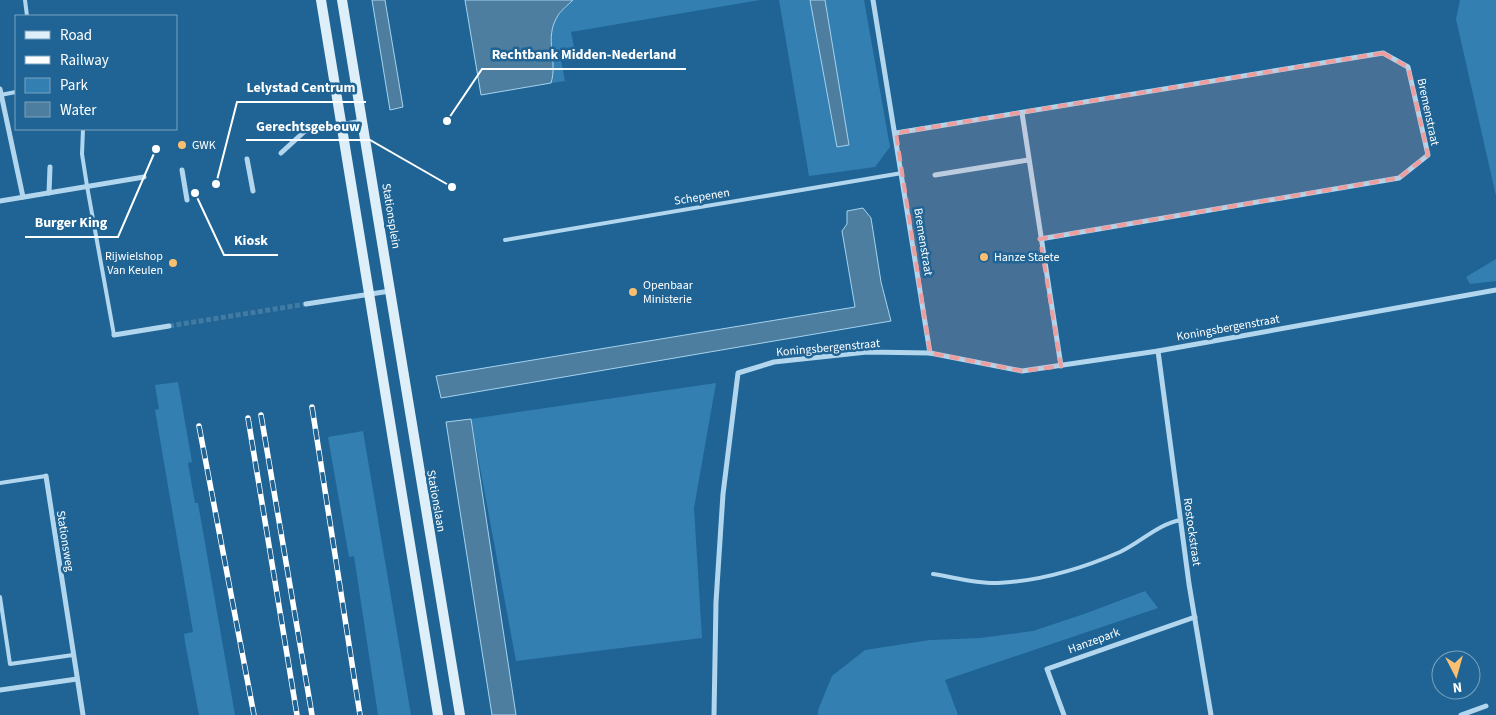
<svg xmlns="http://www.w3.org/2000/svg" width="1496" height="715" viewBox="0 0 1496 715" font-family="'Source Sans 3',sans-serif">
<style>
.green{fill:#337fb2}
.water{fill:#4e7e9f;stroke:#a5d3f0}
.lines{fill:none;stroke-linecap:round;stroke-linejoin:round}
.street-tunnel{stroke:#417ba4;stroke-width:5;stroke-dasharray:5 2.5;stroke-linecap:butt}
.lane{stroke:#b2d6ee;stroke-width:4}
.street{stroke:#b2d6ee;stroke-width:5}
.secondary{stroke:#deeffa;stroke-width:10}
.rail-casing{stroke:#fff;stroke-width:5.5}
.rail{stroke:#1f6494;stroke-width:4;stroke-dasharray:11;stroke-linecap:butt}
.marked{fill:#ed9e9e;fill-opacity:0.2;stroke:#ed9e9e;stroke-width:4;stroke-dasharray:10 6;stroke-linejoin:round}
.poi-dot{fill:#fcbf72;stroke:#1f6494;stroke-width:2}
.labels{text-anchor:middle;dominant-baseline:central;stroke-width:5;stroke-linejoin:round;paint-order:stroke}
.street-label{font-size:12px;fill:#fff;stroke:#1f6494}
.poi-label{font-size:12px;fill:#fff;stroke:#1f6494;text-anchor:start}
.leader{fill:none;stroke:#fff;stroke-width:2}
.callout-dot{fill:#fff;stroke:#1f6494;stroke-width:2}
.callout-label{font-size:14px;text-anchor:middle;font-weight:bold;fill:#fff;stroke:#1f6494;stroke-width:5;stroke-linejoin:round;paint-order:stroke}
</style>
<rect width="100%" height="100%" fill="#1f6494"/>
<g class="green">
<path d="M573 0H760L571 32 575 52 560 55 565 81 551 83C558 61 544 39 557 17 560 11 568 5 573 0Z"/>
<polygon points="779,0 810,0 837,147 849,145 825,0 864,0 890,147 875,167 809,176"/>
<polygon points="1460,0 1496,0 1496,196 1456,19"/>
<polygon points="1496,259 1496,281 1470,284 1466,277"/>
<polygon points="178,382 192,462 188,463 195,503 198,503 235,715 199,715 185,642 184,634 193,632 155,410 159,409 155,385"/>
<polygon points="716,383 694,508 702,638 516,661 471,419"/>
<polygon points="363,431 411,715 378,715 354,556 349,557 328,437"/>
<polygon points="1145,591 1158,608 945,680 958,715 818,715 818,710 832,676 865,650 930,640 980,638 1033,631 1087,613"/>
</g>
<g class="water">
<polygon points="372,0 385,0 403,107 390,110"/>
<path d="M465 0H573C568 5 560 11 557 17 544 39 558 61 551 83L481 95Z"/>
<polygon points="810,0 825,0 849,145 837,147"/>
<polygon points="863,208 871,218 881,282 891,321 441,398 436,376 855,307 842,231 847,224 847,211"/>
<polygon points="471,419 516,715 492,715 446,422"/>
</g>
<g class="lines">
<polyline class="street-tunnel" points="169,326 306,304"/>
<g class="lane">
<polyline points="25,0 27,16"/>
<polyline points="0,95 16,92"/>
<polyline points="83,129 82,154 87,186 114,335"/>
<polyline points="505,240 902,173"/>
<polyline points="0,483 46,476"/>
<path d="M933 574C953 577 977 584 998 583 1041 581 1081 569 1120 552 1141 542 1158 524 1181 520"/>
<polyline points="0,597 10,664 73,655"/>
</g>
<g class="street">
<polyline points="873,0 930,353"/>
<polyline points="0,89 23,197"/>
<polyline points="1022,113 1061,366"/>
<polyline points="896,133 1383,53 1408,67 1428,155 1399,178 1040,239"/>
<polyline points="281,153 305,131 363,121"/>
<polyline points="247,159 253,191"/>
<polyline points="182,170 187,200"/>
<polyline points="935,175 1028,160"/>
<polyline points="49,193 50,167"/>
<polyline points="0,201 144,177"/>
<polyline points="306,304 390,291"/>
<polyline points="114,335 169,326"/>
<polyline points="1158,351 1189,584 1211,715"/>
<polyline points="46,476 83,715"/>
<polyline points="0,690 77,679"/>
<polyline points="714,715 716,602 723,494 738,373 774,362 867,352 930,353 1022,371 1158,351 1496,290"/>
<polyline points="1064,715 1047,669 1195,617"/>
<polyline points="1461,715 1486,706"/>
</g>
<g class="secondary">
<polyline points="321,0 438,715"/>
<polyline points="342,0 460,715"/>
</g>
<defs>
<g id="rail">
<polyline points="312,407 360,715"/>
<polyline points="261,415 312,715"/>
<polyline points="248,418 297,715"/>
<polyline points="199,426 254,715"/>
</g>
</defs>
<use href="#rail" class="rail-casing"/>
<use href="#rail" class="rail"/>
</g>
<path class="marked" d="M1383 53 1408 67 1428 155 1399 178 1040 239 1061 366 1022 371 930 353 896 133Z"/>
<g class="poi-dot">
<circle cx="182" cy="145" r="5"/>
<circle cx="984" cy="257" r="5"/>
<circle cx="173" cy="263" r="5"/>
<circle cx="633" cy="292" r="5"/>
</g>
<g class="labels">
<g class="street-label">
<text transform="translate(1428 112) rotate(78)">Bremenstraat</text>
<text transform="translate(702 197) rotate(-9)">Schepenen</text>
<text transform="translate(391 216) rotate(81)">Stationsplein</text>
<text transform="translate(923 242) rotate(81)">Bremenstraat</text>
<text transform="translate(1228 328) rotate(-10)">Koningsbergenstraat</text>
<text transform="translate(828 348) rotate(-5)">Koningsbergenstraat</text>
<text transform="translate(436 501) rotate(80)">Stationslaan</text>
<text transform="translate(1192 532) rotate(82)">Rostockstraat</text>
<text transform="translate(65 541) rotate(81)">Stationsweg</text>
<text transform="translate(1094 641) rotate(-20)">Hanzepark</text>
</g>
<g class="poi-label">
<text x="192" y="145">GWK</text>
<text x="163" y="256" text-anchor="end">Rijwielshop<tspan x="163" dy="14">Van Keulen</tspan></text>
<text x="994" y="257">Hanze Staete</text>
<text x="643" y="285">Openbaar<tspan x="643" dy="14">Ministerie</tspan></text>
</g>
</g>
<path class="leader" d="M447 121L482 69H686M216 184L237 102H366M452 187L370 140H246M156 149L118 237H25M195 193L224 255H278"/>
<g class="callout-dot">
<circle cx="447" cy="121" r="5"/>
<circle cx="216" cy="184" r="5"/>
<circle cx="452" cy="187" r="5"/>
<circle cx="156" cy="149" r="5"/>
<circle cx="195" cy="193" r="5"/>
</g>
<g class="callout-label">
<text x="584" y="59">Rechtbank Midden-Nederland</text>
<text x="301" y="92">Lelystad Centrum</text>
<text x="308" y="131">Gerechtsgebouw</text>
<text x="71" y="227">Burger King</text>
<text x="251" y="245">Kiosk</text>
</g>
<rect x="15" y="15" width="162" height="115" fill="#1f6494" stroke="#79a2bf"/>
<rect x="25" y="31" width="25" height="8" fill="#deeffa" stroke="#79a2bf"/>
<text x="60" y="40" font-size="15" fill="#ffffff">Road</text>
<rect x="25" y="56" width="25" height="8" fill="#ffffff" stroke="#79a2bf"/>
<text x="60" y="65" font-size="15" fill="#ffffff">Railway</text>
<rect x="25" y="78" width="25" height="15" fill="#337fb2" stroke="#79a2bf"/>
<text x="60" y="90" font-size="15" fill="#ffffff">Park</text>
<rect x="25" y="102" width="25" height="15" fill="#4e7e9f" stroke="#79a2bf"/>
<text x="60" y="115" font-size="15" fill="#ffffff">Water</text>
<g transform="translate(1456 675) rotate(174)"><circle r="24" fill="#1f6494" stroke="#79a2bf"/>
<path d="M0-4L9 19L0 12L-9 19Z" fill="#fcbf72"/>
<text y="-8" font-size="14" font-weight="bold" text-anchor="middle" fill="#ffffff">N</text>
</g>
</svg>
